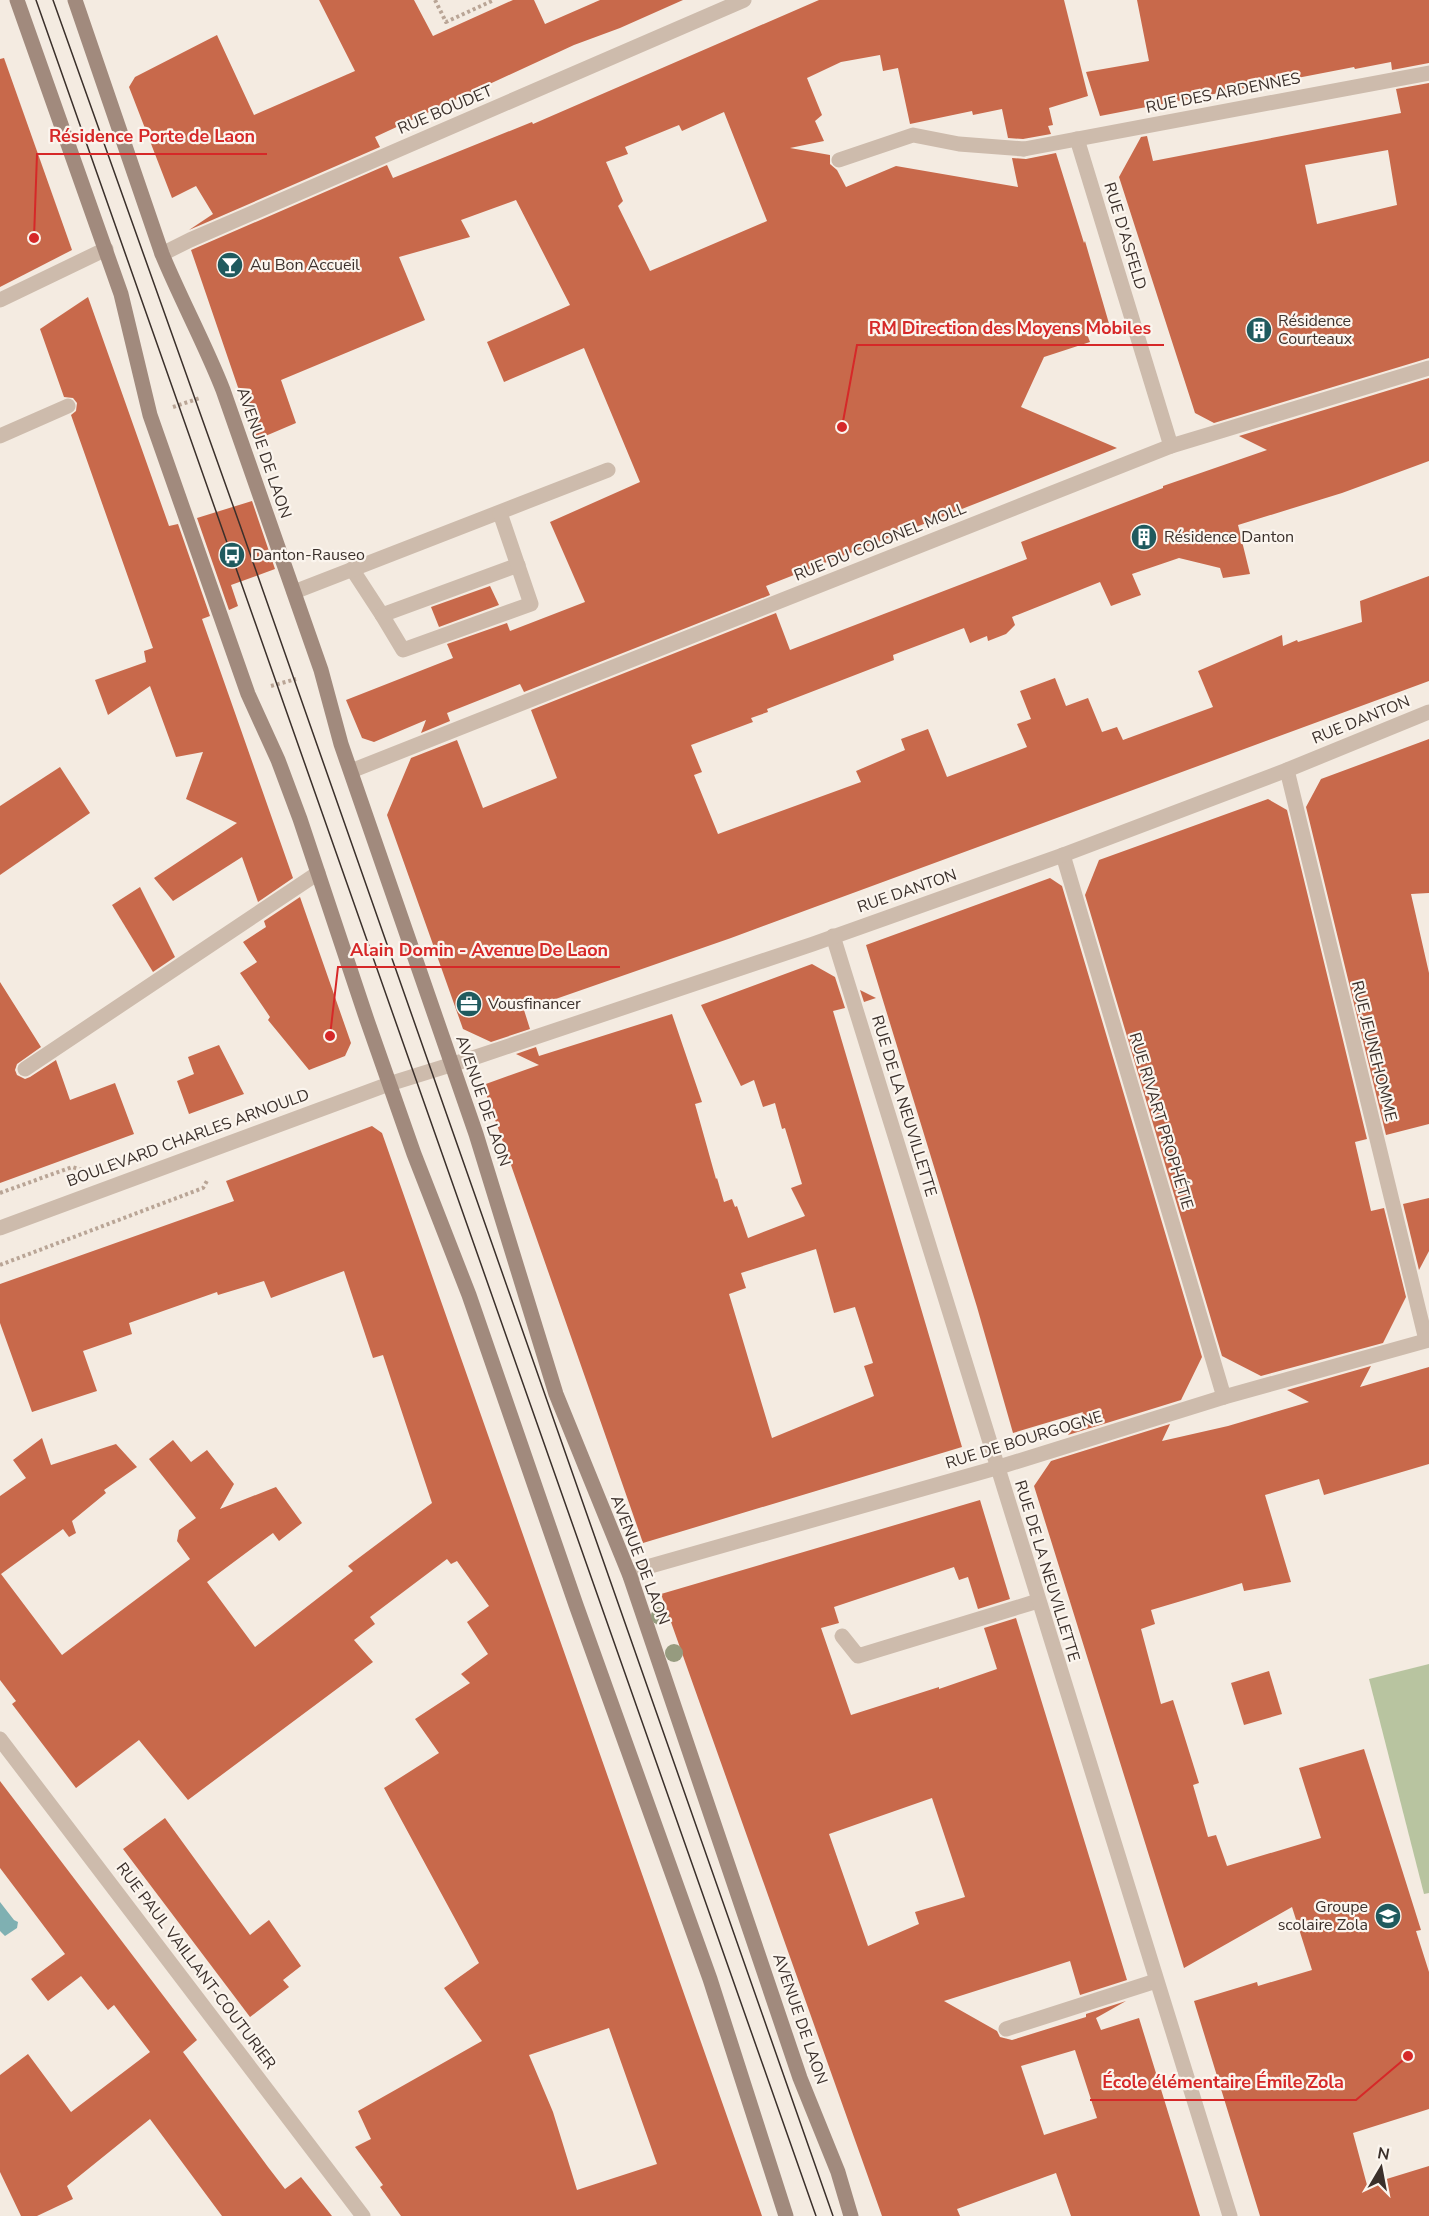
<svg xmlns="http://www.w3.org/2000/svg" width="1429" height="2216" viewBox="0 0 1429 2216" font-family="'Nunito Sans',sans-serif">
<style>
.green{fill:#b8c4a0}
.water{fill:#7fb0b2}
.building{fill:#c8694b;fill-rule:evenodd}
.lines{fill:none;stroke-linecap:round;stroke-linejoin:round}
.path{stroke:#b9a596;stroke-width:4;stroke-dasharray:3 3;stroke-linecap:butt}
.lane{stroke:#cdbbac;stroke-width:15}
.street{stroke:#cdbbac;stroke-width:15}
.secondary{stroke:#a18a7d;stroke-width:15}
.tram{stroke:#3b302b;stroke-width:1.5}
.tree{fill:#969b7f}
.labels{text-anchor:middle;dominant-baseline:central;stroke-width:4.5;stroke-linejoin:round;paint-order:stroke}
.street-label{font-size:16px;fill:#3b302b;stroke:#fbf5ee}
.poi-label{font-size:16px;fill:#3b302b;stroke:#fbf5ee;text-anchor:start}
.leader{fill:none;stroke:#d62828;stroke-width:2}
.callout-dot{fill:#d62828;stroke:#fbf5ee;stroke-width:2}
.callout-label{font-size:18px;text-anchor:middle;font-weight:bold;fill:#d62828;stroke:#fbf5ee;stroke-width:4.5;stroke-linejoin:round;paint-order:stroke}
</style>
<rect width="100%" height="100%" fill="#f4ebe1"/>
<polygon class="green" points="1429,1664 1429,1893 1424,1894 1369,1679"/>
<polygon class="water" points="0,1902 14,1920 18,1922 17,1928 5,1936 0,1931"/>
<g class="building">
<polygon points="319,0 414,0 433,36 513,0 534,0 545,24 600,0 683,0 620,28 574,45 375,137 380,147 189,230 213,214 196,186 172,198 129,87 135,77 217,35 254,115 355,71"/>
<path d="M819 0H1064L1088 96 1049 108 1053 125 1048 126 1051 134 1023 139 1008 138 1002 109 973 115 972 111 910 124 898 68 883 71 880 55 841 62 807 78 822 115 815 121 824 141 790 148 830 155V164L837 170 846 187 896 166 1018 187 1012 158 1026 159 1056 153 1084 243 1085 241 1110 327 1087 334 1090 342 1044 357 1021 407 1117 448 766 586 770 595 524 692 520 684 447 713 450 721 421 733 426 720 374 742 362 738 346 700 453 658 447 644 507 623 510 631 585 602 550 522 640 482 584 348 504 382 487 342 570 305 516 200 461 220 470 237 399 257 425 320 281 380 296 423 256 440 191 250 387 165 393 178 532 122 533 124ZM724 112 767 221 650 271 618 206 623 201 606 162 628 154 625 147 679 125 682 131Z"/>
<polygon points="1137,0 1429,0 1429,63 1392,70 1391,62 1355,69 1354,67 1100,116 1086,72 1149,61"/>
<polygon points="4,58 72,250 0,287 0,59"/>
<path d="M1429 83V358L1214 423 1195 413 1119 177 1141 137 1147 136 1153 161 1401 113 1396 89ZM1388 150 1397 205 1317 224 1305 165Z"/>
<polygon points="88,297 169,526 178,524 210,616 202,619 293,878 258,902 242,857 173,901 154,878 237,823 186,799 203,752 176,757 150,686 108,715 95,680 146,662 144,651 153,648 71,415 76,411 77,403 73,398 64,397 40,329"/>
<polygon points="1429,378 1429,461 1342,493 1238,525 1250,574 1223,578 1220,568 1179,558 1132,574 1141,595 1111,606 1100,582 1012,617 1015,625 1006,634 988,641 987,636 970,643 964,628 893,655 894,660 767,709 768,712 751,718 753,722 691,745 702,772 694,775 718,834 861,782 856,771 905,750 901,739 928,729 947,777 1027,747 1017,724 1031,719 1020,691 1055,678 1066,706 1088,698 1102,732 1117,727 1123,740 1213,707 1198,671 1282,635 1283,646 1297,640 1298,642 1362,622 1360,601 1429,576 1429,681 731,938 524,1010 530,1029 491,1042 463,1029 387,815 411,758 457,740 483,808 557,778 531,710 776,613 790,650 1027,559 1021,542 1163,488 1163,486 1267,450 1239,436"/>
<polygon points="252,501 275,569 231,585 238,606 229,610 197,518"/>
<polygon points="490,586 499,605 439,627 431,607"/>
<polygon points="1429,739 1429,893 1411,894 1429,973 1429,1124 1386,1135 1306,807 1321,779"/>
<polygon points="60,767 90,813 0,875 0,806"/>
<polygon points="1268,799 1287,810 1367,1139 1355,1142 1371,1211 1384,1208 1406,1297 1383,1343 1261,1376 1222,1356 1085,895 1099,860"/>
<polygon points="1050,878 1062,886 1202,1357 1181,1400 1068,1435 1083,1412 1013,1433 977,1307 866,945"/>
<polygon points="140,887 175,957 153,972 112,905"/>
<polygon points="300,897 351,1043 345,1056 309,1070 268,1020 270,1017 240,973 257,962 243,942 266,927 264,921"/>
<path d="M812 964 835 977 845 1008 833 1011 962 1447 643 1543 483 1085 539 1065 516 1054 536 1047 539 1056 672 1014 702 1102 695 1104 716 1179 717 1178 724 1202 732 1199 735 1207 737 1206 748 1238 805 1216 791 1188 802 1184 785 1128 782 1129 775 1103 763 1107 754 1080 741 1086 701 1005ZM816 1249 834 1313 855 1307 873 1363 864 1366 874 1396 772 1438 729 1294 746 1288 741 1273Z"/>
<polygon points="0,982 41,1047 17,1064 15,1070 17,1075 25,1079 30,1077 56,1060 70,1100 115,1083 134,1134 0,1183"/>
<polygon points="860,990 876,998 864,1002"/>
<polygon points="219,1045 244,1094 189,1114 177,1081 194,1074 188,1057"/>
<path d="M372 1126 382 1133 762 2216H401L380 2187 383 2185 355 2147 371 2139 358 2111 482 2041 444 1988 479 1963 384 1788 439 1753 415 1719 470 1683 461 1674 488 1654 467 1622 489 1606 457 1561 451 1564 447 1559 370 1617 375 1624 354 1640 373 1662 188 1800 139 1740 76 1788 12 1704 16 1701 0 1680V1496L26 1478 13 1460 42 1438 51 1465 116 1444 137 1467 104 1490 106 1493 72 1521 76 1533 69 1537 63 1529 1 1574 62 1655 190 1559 177 1541 179 1530 196 1518 149 1459 173 1440 191 1462 207 1450 234 1484 220 1509 276 1487 302 1523 279 1541 273 1533 207 1582 255 1647 353 1571 348 1566 432 1503 383 1355 373 1358 344 1271 271 1298 264 1281 218 1295 217 1292 129 1323 132 1334 83 1351 97 1391 32 1412 0 1323V1284L234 1201 226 1181ZM609 2028 657 2164 577 2190 553 2112 529 2055Z"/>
<polygon points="1429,1198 1429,1251 1419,1270 1403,1204"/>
<polygon points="1371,1366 1360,1387 1429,1367 1429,1464 1324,1495 1319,1479 1265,1495 1291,1582 1244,1591 1242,1583 1151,1610 1155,1624 1141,1629 1161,1704 1173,1700 1199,1783 1193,1785 1208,1837 1216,1835 1227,1866 1321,1838 1299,1768 1364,1749 1421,1930 1416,1931 1429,1972 1429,2109 1353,2133 1367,2185 1429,2166 1429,2216 1260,2216 1194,2001 1257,1982 1258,1986 1312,1970 1292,1907 1184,1968 1034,1486 1051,1461 1170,1424 1162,1441 1228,1426 1309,1402 1287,1390"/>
<path d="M980 1500 1010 1599 978 1609 968 1577 959 1580 954 1567 834 1607 839 1623 821 1628 851 1715 939 1687V1689L997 1669 984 1628 1016 1618 1127 1980 1080 1995 1070 1961 944 2001 997 2031 1000 2037 1012 2040 1086 2017V2014L1126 2001 1096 2018 1101 2030 1139 2018 1200 2216H1071L1056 2173 957 2209 960 2216H882L661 1594ZM932 1798 965 1897 915 1912 919 1924 868 1946 829 1834ZM1075 2050 1097 2118 1044 2135 1021 2066Z"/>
<polygon points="1269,1671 1282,1714 1244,1725 1231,1683"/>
<polygon points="0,1781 197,2040 183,2052 268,2167 285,2189 301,2177 332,2216 222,2216 150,2119 67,2186 73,2199 37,2216 21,2216 0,2172 0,2075 28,2054 71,2112 150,2052 114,2005 108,2010 81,1976 48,2001 31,1979 65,1954 0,1868"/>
<polygon points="165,1818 250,1935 269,1920 301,1966 283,1980 289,1987 250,2017 123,1849"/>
</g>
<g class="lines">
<g class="path">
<polyline points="435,0 446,22 494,0"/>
<polyline points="173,407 200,398"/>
<polyline points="271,686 296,679"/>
<polyline points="0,1193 72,1167 82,1170"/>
<polyline points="0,1265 203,1188 208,1179"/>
</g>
<g class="lane">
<polyline points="839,160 913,135 959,144 1024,149"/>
<polyline points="0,436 68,406"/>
<polyline points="352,569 382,615 518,565"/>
<polyline points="294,592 608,470"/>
<polyline points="382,615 403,650 531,604 500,513"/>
<polyline points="25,1069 318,873"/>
<polyline points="842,1636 858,1656 1038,1601"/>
<polyline points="1006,2029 1156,1981"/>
</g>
<g class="street">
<polyline points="1077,139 1171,446"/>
<polyline points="1024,149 1429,73"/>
<polyline points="162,254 190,240 744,0"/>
<polyline points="0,300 106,249"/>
<polyline points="1287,770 1426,1340"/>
<polyline points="351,771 1171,446 1429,368"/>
<polyline points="1063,855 1224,1397"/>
<polyline points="833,936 1230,2216"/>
<polyline points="0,1228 389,1084 479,1056 813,944 1063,855 1287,770 1429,712"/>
<polyline points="630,1576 647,1567 996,1468 1224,1397 1429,1340"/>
<polyline points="0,1739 363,2216"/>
</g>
<g class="secondary">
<polyline points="17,0 121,294 150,415 248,694 278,760 300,819 367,1020 414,1154 469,1295 576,1605 710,1979 786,2216"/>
<path d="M75 0 162 254C181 300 205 344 223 390L321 670 341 744 476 1134 556 1394 630 1576 800 2078 838 2172 851 2216"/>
</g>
<g class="tram">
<polyline points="36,0 816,2216"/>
<polyline points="53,0 241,528 833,2216"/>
</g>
</g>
<g class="tree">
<circle cx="660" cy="1616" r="9"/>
<circle cx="674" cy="1653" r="9"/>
</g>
<defs>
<symbol id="bar-disc" viewBox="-11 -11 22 22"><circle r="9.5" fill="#1f5a5e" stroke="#fbf5ee"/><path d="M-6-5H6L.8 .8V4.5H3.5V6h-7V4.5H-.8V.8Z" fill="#fff"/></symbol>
<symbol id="building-disc" viewBox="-11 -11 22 22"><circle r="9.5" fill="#1f5a5e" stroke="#fbf5ee"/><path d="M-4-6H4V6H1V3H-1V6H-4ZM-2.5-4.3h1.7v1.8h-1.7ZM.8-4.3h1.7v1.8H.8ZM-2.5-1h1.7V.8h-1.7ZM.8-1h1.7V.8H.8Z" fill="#fff"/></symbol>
<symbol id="bus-disc" viewBox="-11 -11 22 22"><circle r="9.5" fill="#1f5a5e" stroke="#fbf5ee"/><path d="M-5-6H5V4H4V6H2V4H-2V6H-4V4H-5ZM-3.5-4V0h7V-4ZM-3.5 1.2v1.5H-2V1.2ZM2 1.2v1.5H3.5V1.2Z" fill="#fff"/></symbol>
<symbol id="office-disc" viewBox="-11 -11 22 22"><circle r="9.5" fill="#1f5a5e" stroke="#fbf5ee"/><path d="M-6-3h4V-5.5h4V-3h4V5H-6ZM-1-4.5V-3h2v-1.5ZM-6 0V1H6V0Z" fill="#fff"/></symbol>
<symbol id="school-disc" viewBox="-11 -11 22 22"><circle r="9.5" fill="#1f5a5e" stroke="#fbf5ee"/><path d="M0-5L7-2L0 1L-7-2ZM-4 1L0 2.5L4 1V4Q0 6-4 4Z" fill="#fff"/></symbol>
</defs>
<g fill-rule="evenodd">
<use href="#bar-disc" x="215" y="250" width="30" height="30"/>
<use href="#building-disc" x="1244" y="315" width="30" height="30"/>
<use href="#building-disc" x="1129" y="522" width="30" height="30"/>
<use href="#bus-disc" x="217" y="540" width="30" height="30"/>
<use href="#office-disc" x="454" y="989" width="30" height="30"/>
<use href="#school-disc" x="1373" y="1901" width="30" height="30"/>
</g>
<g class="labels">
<g class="street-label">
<text transform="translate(1223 93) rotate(-11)">RUE DES ARDENNES</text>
<text transform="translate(445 110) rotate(-23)">RUE BOUDET</text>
<text transform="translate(1125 236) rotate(73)">RUE D'ASFELD</text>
<text transform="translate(264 453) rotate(71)">AVENUE DE LAON</text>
<text transform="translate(880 542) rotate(-22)">RUE DU COLONEL MOLL</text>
<text transform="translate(1361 720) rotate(-22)">RUE DANTON</text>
<text transform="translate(907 891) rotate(-19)">RUE DANTON</text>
<text transform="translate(1374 1051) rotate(76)">RUE JEUNEHOMME</text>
<text transform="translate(483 1101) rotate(71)">AVENUE DE LAON</text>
<text transform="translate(904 1106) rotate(73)">RUE DE LA NEUVILLETTE</text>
<text transform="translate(1161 1121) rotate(73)">RUE RIVART PROPHÉTIE</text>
<text transform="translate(188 1138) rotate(-20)">BOULEVARD CHARLES ARNOULD</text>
<text transform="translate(1024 1440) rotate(-17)">RUE DE BOURGOGNE</text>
<text transform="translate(640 1560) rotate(69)">AVENUE DE LAON</text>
<text transform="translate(1047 1571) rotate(73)">RUE DE LA NEUVILLETTE</text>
<text transform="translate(196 1966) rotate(53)">RUE PAUL VAILLANT-COUTURIER</text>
<text transform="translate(800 2019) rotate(71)">AVENUE DE LAON</text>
</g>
<g class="poi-label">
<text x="250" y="265">Au Bon Accueil</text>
<text x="1278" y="321">Résidence<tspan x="1278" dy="18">Courteaux</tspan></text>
<text x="1164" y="537">Résidence Danton</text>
<text x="252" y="555">Danton-Rauseo</text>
<text x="488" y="1004">Vousfinancer</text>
<text x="1368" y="1907" text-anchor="end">Groupe<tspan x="1368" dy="18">scolaire Zola</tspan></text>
</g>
</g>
<path class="leader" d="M34 238L37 154H267M842 427L857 345H1164M330 1036L338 967H620M1408 2056L1356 2100H1090"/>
<g class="callout-dot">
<circle cx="34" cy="238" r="6"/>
<circle cx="842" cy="427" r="6"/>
<circle cx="330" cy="1036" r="6"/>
<circle cx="1408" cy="2056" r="6"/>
</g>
<g class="callout-label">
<text x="152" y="142">Résidence Porte de Laon</text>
<text x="1010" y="334">RM Direction des Moyens Mobiles</text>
<text x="479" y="956">Alain Domin - Avenue De Laon</text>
<text x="1223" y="2088">École élémentaire Émile Zola</text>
</g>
<g transform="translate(1381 2168) rotate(10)" stroke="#fbf5ee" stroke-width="4.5" paint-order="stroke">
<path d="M0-4.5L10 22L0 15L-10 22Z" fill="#3b302b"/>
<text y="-9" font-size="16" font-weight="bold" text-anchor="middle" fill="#3b302b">N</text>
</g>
</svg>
